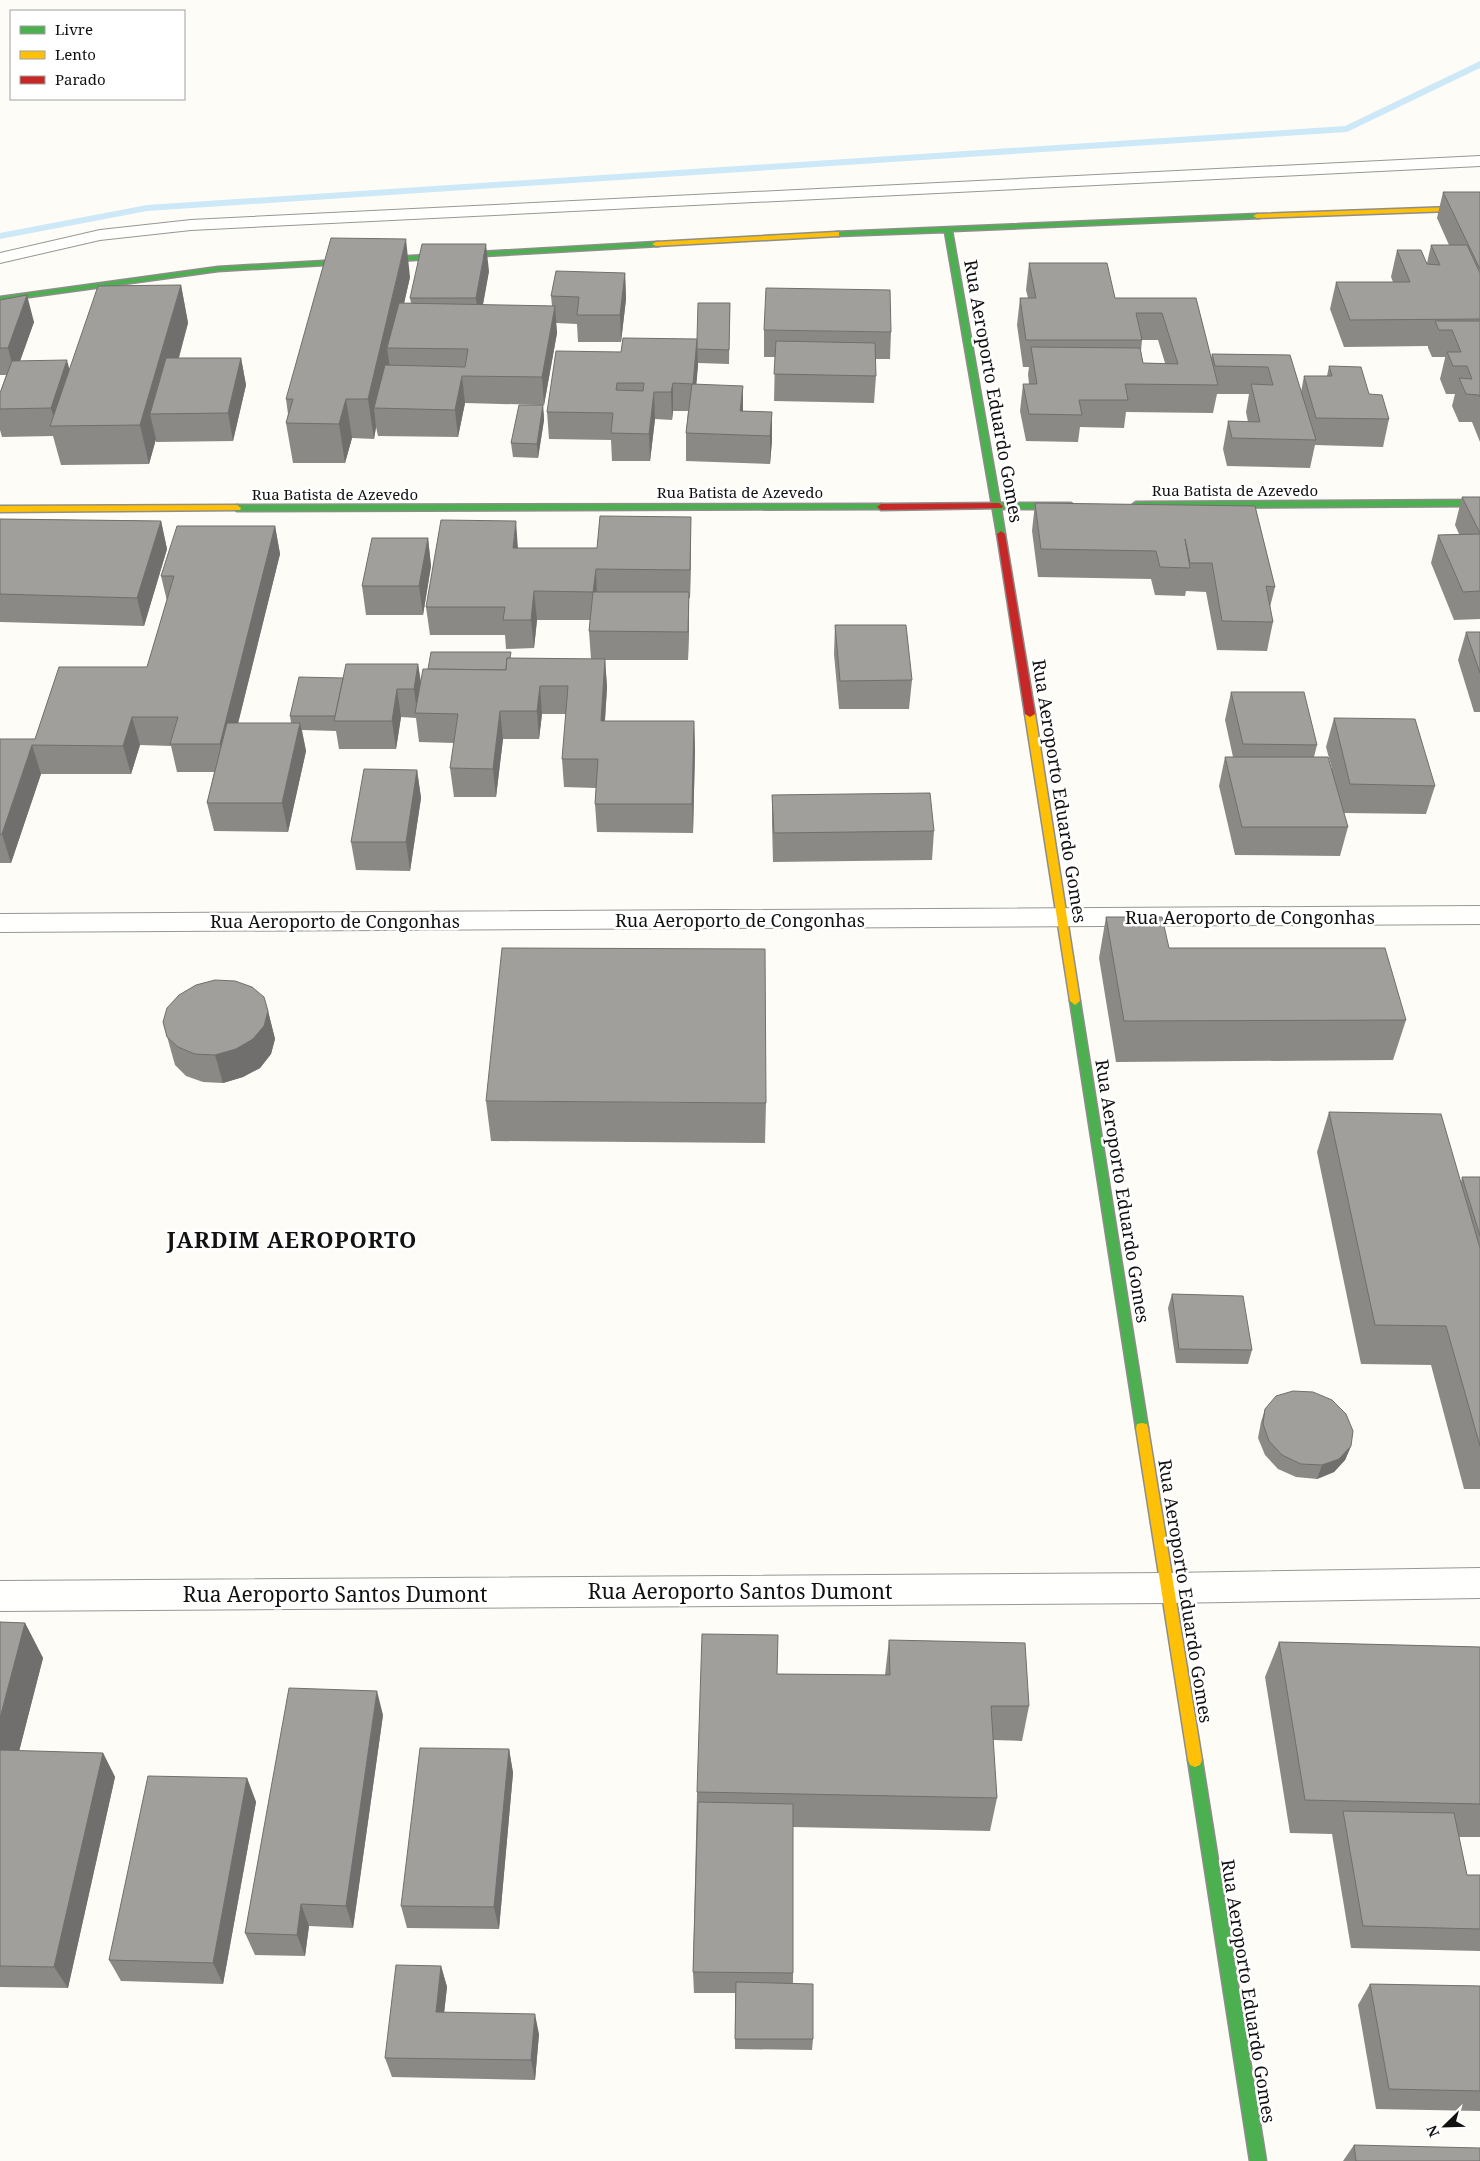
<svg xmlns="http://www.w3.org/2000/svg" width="1480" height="2161" viewBox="0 0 1480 2161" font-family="'Noto Serif',serif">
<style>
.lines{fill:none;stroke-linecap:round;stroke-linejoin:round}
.stream{fill:#cde8f7;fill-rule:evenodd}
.lane-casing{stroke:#979795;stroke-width:2}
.street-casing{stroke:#979795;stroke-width:2}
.fast-casing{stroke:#8e8d8b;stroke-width:3}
.slow-casing{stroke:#8e8d8b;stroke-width:3}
.jam-casing{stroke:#8e8d8b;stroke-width:3}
.lane{fill:#fffffe;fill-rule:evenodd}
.street{fill:#fffffe;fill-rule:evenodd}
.fast{fill:#4caf50;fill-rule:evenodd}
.slow{fill:#ffc107;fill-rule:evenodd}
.jam{fill:#c62828;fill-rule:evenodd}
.wall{fill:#8a8986;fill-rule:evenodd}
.shaded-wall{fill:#716f6d}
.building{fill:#a19f9c;stroke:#716f6d;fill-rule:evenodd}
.labels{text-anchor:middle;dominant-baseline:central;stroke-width:5;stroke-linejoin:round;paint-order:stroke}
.far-street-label{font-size:15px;fill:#111;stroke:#fff}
.street-label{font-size:18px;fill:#111;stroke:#fff}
.near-street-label{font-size:21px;fill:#111;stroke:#fff}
.district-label{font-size:22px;font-weight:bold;letter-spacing:1px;fill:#111;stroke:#fff}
</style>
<rect width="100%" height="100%" fill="#fdfcf7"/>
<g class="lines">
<polygon class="stream" points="1480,61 1480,68 1347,132 147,211 0,239 0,233 147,205 1345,126"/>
<defs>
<polygon id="lane" points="1480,156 1480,166 191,230 100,240 0,263 0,253 100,230 191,220"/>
<g id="street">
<polygon points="1480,906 1480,924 0,932 0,914"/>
<polygon points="1480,1568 1480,1598 1168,1603 0,1611 0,1581 1168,1573"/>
</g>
<g id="fast">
<polygon points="1257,214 1261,216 1260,218 952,231 1000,503 1071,503 1075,506 1071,509 1001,509 1005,534 1001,537 997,534 945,232 836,236 832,234 836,232"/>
<polygon points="656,242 659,242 659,246 218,271 0,301 0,297 218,267"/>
<polygon points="1480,500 1480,506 1136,508 1132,505 1136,502"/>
<polygon points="881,504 884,505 884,509 237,511 233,508 237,505"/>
<polygon points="1075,997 1080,1001 1148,1428 1147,1432 1142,1433 1137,1432 1136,1428 1070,1001"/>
<polygon points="1195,1753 1200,1755 1202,1760 1266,2161 1250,2161 1188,1760 1190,1755"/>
</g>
<g id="slow">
<polygon points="1480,206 1480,210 1257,218 1253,216 1257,214"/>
<polygon points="836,232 839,232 839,236 656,246 652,244 656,242"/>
<polygon points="237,505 241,508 240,510 0,512 0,506"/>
<polygon points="1030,711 1035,714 1080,1001 1075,1005 1070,1001 1025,714"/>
<polygon points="1142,1423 1147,1424 1148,1428 1202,1760 1200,1765 1195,1767 1190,1765 1188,1760 1136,1428 1137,1424"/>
</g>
<g id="jam">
<polygon points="999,503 1003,506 1002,508 881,510 877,507 881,504"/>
<polygon points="1001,531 1005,534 1035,714 1030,717 1025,714 997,534"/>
</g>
</defs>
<use href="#lane" class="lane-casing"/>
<use href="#street" class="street-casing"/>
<use href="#fast" class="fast-casing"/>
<use href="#slow" class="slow-casing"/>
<use href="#jam" class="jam-casing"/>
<use href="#lane" class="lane"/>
<use href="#street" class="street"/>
<use href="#fast" class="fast"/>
<use href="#slow" class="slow"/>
<use href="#jam" class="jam"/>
</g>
<g class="wall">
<polygon points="1443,192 1480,192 1480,442 1472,422 1459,422 1452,406 1455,394 1446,394 1440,379 1445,358 1445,357 1432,357 1428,348 1428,346 1344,347 1330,309 1336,282 1393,282 1391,277 1397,250 1427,263 1431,245 1449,245 1437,218"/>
<path d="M1029 263 1115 298H1196L1211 358 1212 354 1290 355 1301 392 1304 376H1327L1329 366 1369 394 1389 419 1383 447 1315 445 1310 468 1227 466 1223 449 1228 421 1248 422 1246 412 1249 394H1217L1213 413 1126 412 1124 428 1080 427 1078 442 1026 441 1020 411 1023 384H1029L1028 374 1029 367H1023L1017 325 1020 298H1028L1026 290ZM1142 340H1158L1165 363H1143L1141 351Z"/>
<polygon points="489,271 483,305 552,306 551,296 625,273 626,299 621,342 578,342 577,324 556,323 557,333 544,405 465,403 458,437 378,436 376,427 374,439 352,438 345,463 293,463 286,423 288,414 286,399 410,277 404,303 411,303 410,298"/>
<polygon points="181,285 188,323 179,358 241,358 246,385 233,441 156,442 156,439 149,464 61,465 53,436 2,437 0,430 0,393 6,375 0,375 0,300 34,322 20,361 70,370"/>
<polygon points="730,303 729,364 698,363 696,384 743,411 772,412 772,440 770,464 686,461 686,433 688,411 673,411 672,420 655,419 650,461 612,461 611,440 549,439 547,412 621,352 697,339"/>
<polygon points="764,330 891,332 890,359 875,359 876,376 874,403 774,401 775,357 764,357"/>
<polygon points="543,405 544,420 538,458 513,457 511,443"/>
<polygon points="1462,497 1480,497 1480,619 1454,620 1431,563 1438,535 1459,534 1455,525"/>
<polygon points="1035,503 1255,506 1275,587 1270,607 1273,622 1267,651 1217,650 1206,592 1186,591 1185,596 1155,595 1151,579 1038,577 1032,531"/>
<polygon points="0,519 161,521 167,549 144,626 0,622"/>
<polygon points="275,526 280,554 238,723 291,723 290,716 343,678 418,664 421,682 428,669 511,658 591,659 589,631 590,620 537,620 534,648 506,649 505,635 430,635 426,607 518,548 597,548 691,545 690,598 689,598 689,621 688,660 605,660 607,687 605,721 694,721 695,750 693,833 597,832 595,804 596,788 564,787 562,759 566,714 542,714 539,739 503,739 496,797 454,797 450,768 454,743 419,742 416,718 401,717 396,749 339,749 336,731 302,730 306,751 288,832 214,831 207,803 214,772 177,772 171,746 140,745 131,774 41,774 11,863 0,863 0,739 35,739 147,667 167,601 161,576"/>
<polygon points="428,538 431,566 423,615 366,615 362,586"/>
<polygon points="835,625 912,680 909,709 839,709 834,654"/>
<polygon points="1466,632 1480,632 1480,712 1474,712 1458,660"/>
<polygon points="1231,692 1317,745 1314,757 1332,769 1326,747 1334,718 1435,786 1426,814 1344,813 1348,827 1340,856 1235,855 1219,786 1225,757 1233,757 1225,720"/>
<polygon points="417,770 421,798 410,871 356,870 351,842"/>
<polygon points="772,795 934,831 932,860 773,862 772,824"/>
<polygon points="1106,917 1169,948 1406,1020 1393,1060 1116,1062 1099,958"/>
<polygon points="268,1011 275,1039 271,1054 260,1068 243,1077 223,1083 203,1082 186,1076 175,1065 163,1022"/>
<polygon points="486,1101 766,1103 765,1143 491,1141"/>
<polygon points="1329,1112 1461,1182 1462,1177 1480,1177 1480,1489 1464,1489 1431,1365 1361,1364 1317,1152"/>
<polygon points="1172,1294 1252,1350 1248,1364 1176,1363 1168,1308"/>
<polygon points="1265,1409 1351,1446 1345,1460 1334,1472 1317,1479 1296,1477 1278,1469 1265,1455 1258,1438 1261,1422"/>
<polygon points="0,1622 25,1623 43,1658 19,1751 103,1753 115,1777 68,1988 0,1987"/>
<polygon points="889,1640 1029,1706 1022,1741 993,1740 997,1798 990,1831 793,1827 793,1984 813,2039 812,2050 735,2049 735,1993 694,1993 693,1972 697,1792 777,1674 885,1675"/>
<polygon points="1279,1642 1480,1647 1480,1837 1459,1837 1467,1875 1480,1875 1480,1951 1351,1948 1332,1834 1290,1833 1265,1677"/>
<polygon points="383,1715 353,1928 309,1926 305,1956 255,1955 245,1933"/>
<polygon points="509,1749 513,1773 499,1929 407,1928 401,1906"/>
<polygon points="247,1778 256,1802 223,1984 121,1981 109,1960"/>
<polygon points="441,1966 447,1987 444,2012 539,2034 535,2080 392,2077 385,2058"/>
<polygon points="1370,1984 1480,1986 1480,2111 1376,2109 1358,2005"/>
<polygon points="1354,2145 1480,2161 1343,2161"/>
</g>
<g class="shaded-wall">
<polygon points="406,239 410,277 394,348 387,348 390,368 374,408 376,427 374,439 368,399"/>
<polygon points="486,244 489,271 479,325 476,298"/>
<polygon points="625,273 626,299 621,342 620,315"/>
<polygon points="181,285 188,323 163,414 150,414 156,439 149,464 140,425"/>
<polygon points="27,295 34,322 15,375 8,348"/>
<polygon points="555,306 557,333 544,405 542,377"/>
<polygon points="697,339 698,366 694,411 693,384"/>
<polygon points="241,358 246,385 233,441 228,413"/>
<polygon points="67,360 74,387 56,426 51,408"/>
<polygon points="462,376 465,403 458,437 455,410"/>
<polygon points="673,383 673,411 672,420 671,392"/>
<polygon points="743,386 743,413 740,411"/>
<polygon points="654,392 655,419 650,461 649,434"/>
<polygon points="346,399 352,438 345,463 339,424"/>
<polygon points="543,405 544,420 538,458 537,444"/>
<polygon points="772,412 772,440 770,464 770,436"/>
<polygon points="691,517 691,545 690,598 690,570"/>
<polygon points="161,521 167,549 144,626 137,598"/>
<polygon points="516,521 518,549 513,548"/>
<polygon points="275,526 280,554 226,772 220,744"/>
<polygon points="428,538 431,566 423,615 419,586"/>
<polygon points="596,569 597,597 593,592"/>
<polygon points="534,591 537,620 534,648 531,620"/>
<polygon points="689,592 689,621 688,660 688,632"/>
<polygon points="605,659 607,687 603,749 601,721"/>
<polygon points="418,664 422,693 417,713 414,689"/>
<polygon points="540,686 542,714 539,739 537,711"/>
<polygon points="397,689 401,717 396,749 392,721"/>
<polygon points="500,711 503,739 496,797 493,769"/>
<polygon points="132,717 140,745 131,774 123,746"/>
<polygon points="694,721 695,750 693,833 692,804"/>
<polygon points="300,723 306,751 288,832 282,803"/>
<polygon points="32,745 41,774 11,863 2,834"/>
<polygon points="417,770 421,798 410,871 406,842"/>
<polygon points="268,1011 275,1039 271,1054 260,1068 243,1077 223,1083 215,1055"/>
<polygon points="1351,1446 1345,1460 1334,1472 1317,1479 1322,1465"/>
<polygon points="25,1623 43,1658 0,1826 0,1718"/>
<polygon points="377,1691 383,1715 353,1928 346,1906"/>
<polygon points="509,1749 513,1773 499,1929 494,1907"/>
<polygon points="103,1753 115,1777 68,1988 54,1967"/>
<polygon points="247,1778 256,1802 223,1984 213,1963"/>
<polygon points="301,1904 309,1926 305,1956 297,1935"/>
<polygon points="441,1966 447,1987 442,2032 436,2012"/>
<polygon points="535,2014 539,2034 535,2080 531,2060"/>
</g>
<g class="building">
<polygon points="1443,192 1480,192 1480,269"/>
<polygon points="331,238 406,239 368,399 346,399 339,424 286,423 293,399 286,399"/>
<polygon points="422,244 486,244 476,298 410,298"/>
<polygon points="1431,245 1467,245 1480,273 1480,319 1350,320 1336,282 1410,282 1397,250 1421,250 1427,264 1440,265"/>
<polygon points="1029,263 1107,263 1115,298 1196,298 1218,385 1125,384 1128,400 1079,400 1082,415 1029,414 1023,384 1037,384 1031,347 1140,348 1143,363 1178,364 1162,313 1136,313 1142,340 1026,340 1020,298 1036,298"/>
<polygon points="556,271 625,273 620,315 577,315 579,297 551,296"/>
<polygon points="181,285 140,425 50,426 98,286"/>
<polygon points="766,288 890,290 891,332 764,330"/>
<polygon points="27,295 8,348 0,348 0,300"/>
<polygon points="399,303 555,306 542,377 462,376 455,410 374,408 385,365 465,367 468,349 387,348"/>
<polygon points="698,303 730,303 729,350 697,349 697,339"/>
<polygon points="1435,321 1480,321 1480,397 1479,395 1466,394 1459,378 1472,379 1467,366 1453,366 1447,352 1461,352 1452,330 1439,330"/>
<path d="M623 338 697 339 693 384 673 383 671 392H654L649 434 611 433 613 413 547 412 556 351 621 352ZM617 383H644L643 391 616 390Z"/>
<polygon points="776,341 875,343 876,376 774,374"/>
<polygon points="1212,354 1290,355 1316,440 1232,438 1228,421 1260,422 1251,384 1273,385 1268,367 1215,366"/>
<polygon points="166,358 241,358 228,413 150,414"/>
<polygon points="67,360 51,408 0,409 0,393 12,361"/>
<polygon points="1329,366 1361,367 1369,394 1382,395 1389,419 1316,418 1304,376 1332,376"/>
<polygon points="692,384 743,386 740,411 772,412 770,436 686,433"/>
<polygon points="519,405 543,405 537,444 511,443"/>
<polygon points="1462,497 1480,497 1480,533"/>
<polygon points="1035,503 1255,506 1275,587 1266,586 1273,622 1222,621 1212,563 1190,563 1185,539 1190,568 1160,567 1156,551 1041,549"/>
<polygon points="600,516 691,517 690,570 596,569 593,592 689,592 688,632 589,631 593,592 534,591 531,620 503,620 505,607 426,607 441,520 516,521 513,548 597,548"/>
<polygon points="0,519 161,521 137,598 0,594"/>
<polygon points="177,526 275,526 220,744 170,744 178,717 132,717 123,746 32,745 2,834 0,834 0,739 35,739 59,667 147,667 174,576 161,576"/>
<polygon points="1480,534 1480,591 1463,592 1438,535"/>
<polygon points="372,538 428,538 419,586 362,586"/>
<polygon points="835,625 906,625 912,680 840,681"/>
<polygon points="1466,632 1480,632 1480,673"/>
<polygon points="431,652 511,652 510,658 507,658 506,670 428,669"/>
<polygon points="507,658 605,659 601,721 694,721 692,804 595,804 598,759 562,759 568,686 540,686 537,711 500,711 493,769 450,768 458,714 415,713 423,669 506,670"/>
<polygon points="346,664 418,664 414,689 397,689 392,721 334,721"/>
<polygon points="299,677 343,678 335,716 290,716"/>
<polygon points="1231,692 1304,692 1317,745 1243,744"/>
<polygon points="1334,718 1415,719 1435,786 1350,784"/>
<polygon points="227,723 300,723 282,803 207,803"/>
<polygon points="1225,757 1328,757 1348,827 1242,827"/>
<polygon points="364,769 417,770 406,842 351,842"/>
<polygon points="930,793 934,831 774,833 772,795"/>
<polygon points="1106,917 1162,917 1169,948 1385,948 1406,1020 1124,1021"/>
<polygon points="502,948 765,949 766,1103 486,1101"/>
<polygon points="215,980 235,981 252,987 264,997 268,1011 264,1026 253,1039 236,1049 215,1055 195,1054 178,1047 167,1037 163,1022 167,1008 179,995 196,985"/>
<polygon points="1329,1112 1441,1114 1480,1248 1480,1446 1446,1326 1375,1325"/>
<polygon points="1462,1177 1480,1177 1480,1236"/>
<polygon points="1172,1294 1243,1296 1252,1350 1179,1349"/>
<polygon points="1293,1391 1313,1392 1332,1400 1346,1414 1353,1431 1351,1446 1339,1459 1322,1465 1301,1464 1282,1455 1269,1441 1263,1424 1265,1409 1276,1396"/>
<polygon points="0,1622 25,1623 0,1718"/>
<polygon points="702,1634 778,1635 777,1674 890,1675 889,1640 1025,1643 1029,1706 991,1706 997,1798 697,1792"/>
<polygon points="1279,1642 1480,1647 1480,1804 1305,1800"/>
<polygon points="289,1688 377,1691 346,1906 301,1904 297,1935 245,1933"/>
<polygon points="420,1748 509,1749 494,1907 401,1906"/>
<polygon points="0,1750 103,1753 54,1967 0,1966"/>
<polygon points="148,1776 247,1778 213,1963 109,1960"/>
<polygon points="698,1802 793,1804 793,1973 693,1972"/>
<polygon points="1343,1811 1454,1813 1467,1875 1480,1875 1480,1929 1363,1926"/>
<polygon points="396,1965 441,1966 436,2012 535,2014 531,2060 385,2058"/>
<polygon points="736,1982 813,1984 813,2039 735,2039"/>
<polygon points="1370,1984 1480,1986 1480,2091 1389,2089"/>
<polygon points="1354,2145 1480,2148 1480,2161 1356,2161"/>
</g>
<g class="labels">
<g class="far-street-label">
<text x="1235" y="490">Rua Batista de Azevedo</text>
<text x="740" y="492">Rua Batista de Azevedo</text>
<text x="335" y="494">Rua Batista de Azevedo</text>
</g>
<g class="street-label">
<text transform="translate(994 391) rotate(80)">Rua Aeroporto Eduardo Gomes</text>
<text transform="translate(1060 791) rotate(81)">Rua Aeroporto Eduardo Gomes</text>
<text x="1250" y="917">Rua Aeroporto de Congonhas</text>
<text x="740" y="920">Rua Aeroporto de Congonhas</text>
<text x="335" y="921">Rua Aeroporto de Congonhas</text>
<text transform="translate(1123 1191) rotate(81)">Rua Aeroporto Eduardo Gomes</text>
<text transform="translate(1186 1591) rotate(81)">Rua Aeroporto Eduardo Gomes</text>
<text transform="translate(1249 1991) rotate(81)">Rua Aeroporto Eduardo Gomes</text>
</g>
<g class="near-street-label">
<text x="740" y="1591">Rua Aeroporto Santos Dumont</text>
<text x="335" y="1594">Rua Aeroporto Santos Dumont</text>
</g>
<g class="district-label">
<text x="292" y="1239">JARDIM AEROPORTO</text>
</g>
</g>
<rect x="10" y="10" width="175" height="90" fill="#ffffff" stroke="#a0a0a0"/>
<rect x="20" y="26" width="25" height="8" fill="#4caf50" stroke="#a0a0a0"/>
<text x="55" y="35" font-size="15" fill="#111111">Livre</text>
<rect x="20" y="51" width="25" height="8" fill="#ffc107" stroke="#a0a0a0"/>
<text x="55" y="60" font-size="15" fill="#111111">Lento</text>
<rect x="20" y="76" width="25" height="8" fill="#c62828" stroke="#a0a0a0"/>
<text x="55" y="85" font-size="15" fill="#111111">Parado</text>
<g transform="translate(1445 2126) rotate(247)" stroke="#ffffff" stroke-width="4" paint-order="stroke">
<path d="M0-4L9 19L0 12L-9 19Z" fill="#111111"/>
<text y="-8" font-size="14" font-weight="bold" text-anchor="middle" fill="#111111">N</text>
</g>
</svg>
